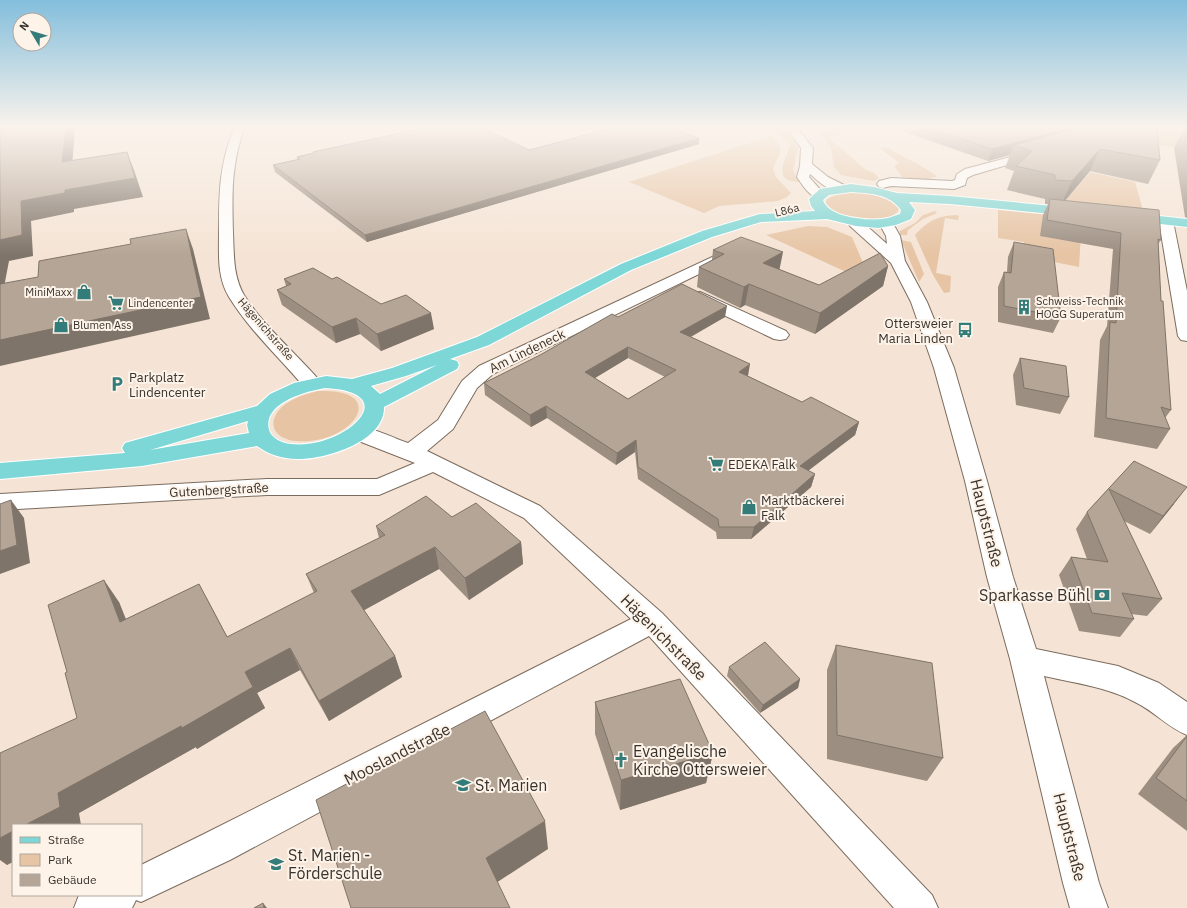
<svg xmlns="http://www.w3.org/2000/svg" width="1187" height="908" viewBox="0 0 1187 908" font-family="'IBM Plex Sans',sans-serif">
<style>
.green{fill:#e6c4a4}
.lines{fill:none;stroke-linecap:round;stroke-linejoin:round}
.minor-casing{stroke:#7b6c5e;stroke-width:2}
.major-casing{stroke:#fff;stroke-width:2}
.minor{fill:#fff;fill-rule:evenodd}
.major{fill:#7cd7d6;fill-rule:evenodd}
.wall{fill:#9c8e81;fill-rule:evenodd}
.shaded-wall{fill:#7f7469}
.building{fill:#b5a596;stroke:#7f7469;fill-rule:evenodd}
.labels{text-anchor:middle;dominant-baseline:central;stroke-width:4;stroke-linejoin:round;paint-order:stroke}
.far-street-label{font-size:11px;fill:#39332d;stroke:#fdf3e9}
.far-poi-label{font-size:11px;fill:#39332d;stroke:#fdf3e9;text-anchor:start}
.poi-label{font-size:13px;fill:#39332d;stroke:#fdf3e9;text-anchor:start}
.street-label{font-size:13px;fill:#39332d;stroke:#fdf3e9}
.near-street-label{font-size:16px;fill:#39332d;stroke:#fdf3e9}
.near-poi-label{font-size:16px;fill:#39332d;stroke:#fdf3e9;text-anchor:start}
</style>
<rect width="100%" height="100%" fill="#f5e4d5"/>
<g class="green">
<path d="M772 128H781L793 139 798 148 793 170 799 182C771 181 786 160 790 145Z"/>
<polygon points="814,128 836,128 841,130 838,136 828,137 866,170 874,173 879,178 874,181 841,175 834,167 831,149 827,141"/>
<polygon points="1133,128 1160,128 1187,134 1187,150 1144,142"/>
<path d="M771 136C786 149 780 153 773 168L776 177 791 193 787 197 778 201 719 206 704 213 629 182Z"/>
<path d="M886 147 923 167 937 176C928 182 912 178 902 177L894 166 899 163 880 148Z"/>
<polygon points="1090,172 1135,182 1144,214 1060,207"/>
<path d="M850 192C866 192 891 193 899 209 890 229 836 219 826 203L827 199 840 193Z"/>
<polygon points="998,210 1082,218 1079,267 1054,262 1024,254 1024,242 998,238"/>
<polygon points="935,211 937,213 923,219 908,230 907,235 900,235 900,231 915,223 923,215"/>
<path d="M957 215 959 216 958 220 945 218 936 273 951 276 950 292 944 293 933 275 915 235C929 220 937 216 957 215Z"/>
<polygon points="808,226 827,227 852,237 872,284 766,235"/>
<polygon points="901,240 911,242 924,274 919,282"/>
<path d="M318 391C392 388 353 445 297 441 275 440 265 423 282 407 292 398 306 394 318 391Z"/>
</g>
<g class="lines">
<defs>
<g id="minor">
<path d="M234 128H244C231 167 232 193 233 233 234 255 233 276 244 295 264 327 295 352 319 380L322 384 319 388 312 390 305 388C280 358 250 331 229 297 217 277 219 255 219 232 219 193 219 166 234 128Z"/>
<path d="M786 128H797L813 148 812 164 828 177 846 186 847 189 846 192C833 195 819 182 810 174L809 177 825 195 824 198C812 201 803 186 797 177L800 166 801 148Z"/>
<polygon points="1037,150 1041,151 1043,153 1041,155 973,175 967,178 965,185 954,189 891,186 883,188 879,187 877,184 879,181 891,178 952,181 955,180 957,174 965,169"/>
<polygon points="1166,217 1171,218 1173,221 1187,291 1187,341 1181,340 1178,336 1159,221 1161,218"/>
<path d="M855 219 860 220 887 244 886 236 879 223 881 220 886 219 891 220 900 236 905 261 927 302 954 368 987 481 1013 577 1036 649 1118 666 1159 683 1187 702V735C1167 727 1154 711 1135 702 1107 687 1075 683 1044 676L1099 883 1108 908H1070L1063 883 1010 659 987 577 965 481 934 368 911 302 891 263 850 226 848 223 850 220Z"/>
<path d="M725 251 730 253 733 256 730 259 493 374 477 388 453 429 427 451 540 506 662 613 932 895 938 908H894L649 636 230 860 141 902 136 900 132 908H74L79 895H141V865L204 834 631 619 524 518 433 472 379 495H267L0 510V494L267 479H377L415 463 351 438 348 433 351 428C367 424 393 438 408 443L438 420 462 381 479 366Z"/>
<polygon points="700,292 786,331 789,335 786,339 780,340 774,339 694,301 692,297 694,293"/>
</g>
<g id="major">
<path d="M851 184 874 187 897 193 950 196 1074 208 1079 209 1081 212 1079 215 1074 216 950 204 909 202 915 210 911 219 896 225 878 228 856 226 827 219 761 222 712 237 631 270 489 345 450 359 457 361 459 365 457 369 384 407C385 442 324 460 297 459 282 459 268 454 257 446L142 466 0 479V463L125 453 122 448 125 443 257 406 270 394 294 383 326 376 352 379 392 368 477 337 621 264 702 231 760 214 815 211 811 206 809 199 820 189ZM851 192C869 193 890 194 901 210L900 214C896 215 892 217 888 218 872 222 828 218 823 200L829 195ZM437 365 380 394 371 386 406 376ZM326 388C408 393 342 450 291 444 282 443 272 439 269 430 262 403 306 391 326 388ZM248 421 247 425 249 433 150 450Z"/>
<polygon points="1131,213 1187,219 1187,227 1126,220 1124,217 1126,214"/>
</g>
</defs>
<use href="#minor" class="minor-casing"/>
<use href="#major" class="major-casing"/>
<use href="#minor" class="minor"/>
<use href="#major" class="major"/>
</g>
<g class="wall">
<polygon points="897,128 1157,128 1160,160 1148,184 1090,171 1065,201 1161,240 1158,244 1161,301 1171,410 1165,418 1170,429 1157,449 1094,437 1100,340 1107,326 1113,249 1040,236 1043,215 1048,204 1045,204 1045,199 1007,190 1014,171 1005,168 1010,155 988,161 896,129"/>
<polygon points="1184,128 1187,129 1187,218 1185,217 1174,148"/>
<polygon points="699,144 367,242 275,172 273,165 297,160 297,157 313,153 313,152 529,150"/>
<polygon points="1014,242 1061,317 1053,333 998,322 998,287 1004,272 1007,272 1008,257"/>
<polygon points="713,250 780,270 819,285 888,266 883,286 815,334 745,305 740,308 697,287 699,267 712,260"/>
<polygon points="284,279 332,279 381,304 434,329 381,351 360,334 336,343 282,305 277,290 286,286"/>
<path d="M618 317H725L691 337 748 376 802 402 859 422 855 435 808 471 815 474 811 487 751 539H717L716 532 638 479 635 452 616 465 547 418 531 427 485 395 484 383ZM628 358 665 377 628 399 595 378Z"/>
<polygon points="1020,358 1069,397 1060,414 1016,405 1013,375"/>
<polygon points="1134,461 1174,504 1150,534 1124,521 1162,599 1147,616 1131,614 1134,619 1120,637 1079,631 1059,575 1071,557 1087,559 1076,529 1087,512"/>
<polygon points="452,517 521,542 523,564 469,600 439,569 364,610 395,656 402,677 329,721 300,670 257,693 265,708 197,749 196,747 79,813 7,865 77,718 67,672 119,602 126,619 199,584 227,637 314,593 306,574 379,538 376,526"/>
<polygon points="836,645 943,758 927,781 827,759 827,670"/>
<polygon points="729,667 800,679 798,688 760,713 727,676"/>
<polygon points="595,702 713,753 706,783 620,810 595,734"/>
<polygon points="1187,735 1187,831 1138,794 1173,748"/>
</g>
<g class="shaded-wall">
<polygon points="66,128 75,128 71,180 62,162"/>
<polygon points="1071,128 1092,128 1014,145 1010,155 988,161 992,149"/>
<polygon points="699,138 699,144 367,242 365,235"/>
<polygon points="1100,149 1090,171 1061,205 1072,181"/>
<polygon points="127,152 134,170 143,197 74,209 74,212 31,221 33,256 9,261 0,308 0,240 21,201 65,190"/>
<polygon points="186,229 193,249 210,319 0,366 0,340"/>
<polygon points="783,252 779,272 763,263"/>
<polygon points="888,266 883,286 815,334 820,313"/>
<polygon points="749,284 745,305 740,308 744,287"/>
<polygon points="727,306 725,317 679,343 680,332"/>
<polygon points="431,313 434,329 381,351 377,334"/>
<polygon points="356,318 360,334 336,343 332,327"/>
<polygon points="628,347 628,358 585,384 585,372"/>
<polygon points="750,364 748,376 739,372"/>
<polygon points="546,406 547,418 531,427 530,415"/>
<polygon points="859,422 855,435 797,479 800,466"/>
<polygon points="636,440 635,452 616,465 617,453"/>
<polygon points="815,474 811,487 751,539 754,527"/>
<polygon points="1187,487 1174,504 1150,534 1163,516"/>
<polygon points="11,500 24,518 30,563 0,574 0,551"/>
<polygon points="521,542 523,564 469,600 465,578"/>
<polygon points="435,547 439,569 359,613 351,591"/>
<polygon points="104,580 119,602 135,644 120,622"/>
<polygon points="199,584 211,606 239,659 227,637"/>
<polygon points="290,648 300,670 257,693 265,708 197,749 196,747 79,813 81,825 25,825 58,793 245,672"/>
<polygon points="395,656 402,677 329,721 319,701"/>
<polygon points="800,679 798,688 760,713 763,705"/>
<polygon points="713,753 706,783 620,810 621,780"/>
<polygon points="545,821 548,849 493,885 486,858"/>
<polygon points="13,831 13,862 7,865 0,860 0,838"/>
<polygon points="263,903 267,908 264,908"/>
</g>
<g class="building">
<polygon points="0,128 66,128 62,162 127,152 135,178 65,190 65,193 21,201 22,235 0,240"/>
<polygon points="424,128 482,128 529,150 612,128 671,128 699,138 365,235 273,165 300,159 297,157 314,153 313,152"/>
<polygon points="930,128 1071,128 992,149"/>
<polygon points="1078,128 1157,128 1160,160 1100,149 1072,181 1055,180 1055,175 1016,166 1032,151 1014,145"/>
<polygon points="1184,128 1187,129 1187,141"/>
<polygon points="1050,199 1159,210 1161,240 1158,239 1161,301 1163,301 1171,410 1161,407 1170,429 1106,418 1110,322 1116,323 1121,233 1047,220"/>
<polygon points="186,229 201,297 0,340 0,284 38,277 39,261 131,244 130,239"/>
<polygon points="741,237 783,252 763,263 819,285 880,253 888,266 820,313 749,284 744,287 699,267 724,254 713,250"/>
<polygon points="1014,242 1053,249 1061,317 1004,306 1004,272 1011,273"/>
<polygon points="313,268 332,279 337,277 381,304 406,295 431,313 377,334 356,318 332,327 277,290 291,284 284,279"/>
<path d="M682 284 727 306 680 332 750 364 739 372 802 402 811 397 859 422 800 466 815 474 754 527H719L718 519 638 467 636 440 617 453 546 406 530 415 484 383 540 355 612 314 618 317ZM628 347 676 370 628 399 585 372Z"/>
<polygon points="1020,358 1066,366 1069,397 1024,388"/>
<polygon points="1134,461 1187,487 1163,516 1109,489 1162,599 1122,593 1134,619 1092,613 1071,557 1108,562 1087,512"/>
<polygon points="426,496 452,517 476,503 521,542 465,578 435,547 351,591 395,656 319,701 290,648 245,672 253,687 182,728 181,726 58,793 60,807 25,825 13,825 13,831 0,838 0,753 77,718 65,673 67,672 48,605 104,580 120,622 199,584 227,637 317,591 306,574 385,535 376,526"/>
<polygon points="11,500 17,545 0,551 0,504"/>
<polygon points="765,642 800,679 763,705 729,667"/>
<polygon points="836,645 932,663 943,758 837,735"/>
<polygon points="680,679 713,753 621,780 595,702"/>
<polygon points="485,711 545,821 486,858 510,908 351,908 316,800"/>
<polygon points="1187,736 1187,801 1156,778"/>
<polygon points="263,903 264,908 254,908"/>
</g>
<linearGradient id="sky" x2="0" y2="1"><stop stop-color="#83bedc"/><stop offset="0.5" stop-color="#faf3ec"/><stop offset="1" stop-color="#faf3ec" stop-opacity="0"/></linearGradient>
<rect width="1187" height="255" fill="url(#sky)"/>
<defs>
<symbol id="shop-bare" viewBox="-9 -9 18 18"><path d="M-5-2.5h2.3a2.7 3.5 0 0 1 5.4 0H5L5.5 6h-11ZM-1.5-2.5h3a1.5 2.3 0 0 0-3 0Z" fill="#337c7a" stroke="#fdf3e9" stroke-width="2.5" paint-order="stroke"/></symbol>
<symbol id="supermarket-bare" viewBox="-9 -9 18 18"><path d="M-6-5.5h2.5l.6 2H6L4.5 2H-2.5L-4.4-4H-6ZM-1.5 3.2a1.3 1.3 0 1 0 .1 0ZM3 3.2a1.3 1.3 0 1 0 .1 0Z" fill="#337c7a" stroke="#fdf3e9" stroke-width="2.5" paint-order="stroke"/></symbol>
<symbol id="building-bare" viewBox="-9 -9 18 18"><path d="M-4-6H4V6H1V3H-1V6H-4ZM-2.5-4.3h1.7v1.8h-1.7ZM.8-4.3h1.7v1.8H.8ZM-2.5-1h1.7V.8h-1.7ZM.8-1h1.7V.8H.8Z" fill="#337c7a" stroke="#fdf3e9" stroke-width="2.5" paint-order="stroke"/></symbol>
<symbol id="bus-bare" viewBox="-9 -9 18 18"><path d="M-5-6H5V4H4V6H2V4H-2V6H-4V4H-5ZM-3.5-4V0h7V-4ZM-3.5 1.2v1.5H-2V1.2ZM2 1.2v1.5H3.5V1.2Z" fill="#337c7a" stroke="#fdf3e9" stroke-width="2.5" paint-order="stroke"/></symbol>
<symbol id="parking-bare" viewBox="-9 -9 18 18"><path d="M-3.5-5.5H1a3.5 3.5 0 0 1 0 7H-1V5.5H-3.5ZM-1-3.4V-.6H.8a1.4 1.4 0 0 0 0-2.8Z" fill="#337c7a" stroke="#fdf3e9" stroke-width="2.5" paint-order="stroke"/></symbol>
<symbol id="bank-bare" viewBox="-9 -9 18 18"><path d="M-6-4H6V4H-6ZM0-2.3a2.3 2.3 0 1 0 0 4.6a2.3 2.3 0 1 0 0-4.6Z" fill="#337c7a" stroke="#fdf3e9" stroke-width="2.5" paint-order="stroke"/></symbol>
<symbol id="church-bare" viewBox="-9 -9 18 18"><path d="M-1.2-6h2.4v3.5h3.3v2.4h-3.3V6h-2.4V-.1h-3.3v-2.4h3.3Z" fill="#337c7a" stroke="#fdf3e9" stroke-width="2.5" paint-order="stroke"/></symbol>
<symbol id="school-bare" viewBox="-9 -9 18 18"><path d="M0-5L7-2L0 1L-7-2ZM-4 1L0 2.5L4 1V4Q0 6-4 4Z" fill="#337c7a" stroke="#fdf3e9" stroke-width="2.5" paint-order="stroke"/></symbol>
</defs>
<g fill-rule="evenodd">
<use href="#shop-bare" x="73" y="281" width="22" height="22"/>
<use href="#supermarket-bare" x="105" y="292" width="22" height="22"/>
<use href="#building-bare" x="1013" y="296" width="22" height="22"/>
<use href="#shop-bare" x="50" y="314" width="22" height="22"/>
<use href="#bus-bare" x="954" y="319" width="22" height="22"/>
<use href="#parking-bare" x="106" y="373" width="22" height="22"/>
<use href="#supermarket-bare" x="705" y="453" width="22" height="22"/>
<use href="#shop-bare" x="738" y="496" width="22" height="22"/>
<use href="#bank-bare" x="1091" y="584" width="22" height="22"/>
<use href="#church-bare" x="610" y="749" width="22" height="22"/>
<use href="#school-bare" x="452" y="774" width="22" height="22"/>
<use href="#school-bare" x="265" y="853" width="22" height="22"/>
</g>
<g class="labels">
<g class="far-street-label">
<text transform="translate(787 210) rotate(-14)">L86a</text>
<text transform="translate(266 329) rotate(49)">Hägenichstraße</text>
</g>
<g class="far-poi-label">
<text x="72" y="292" text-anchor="end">MiniMaxx</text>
<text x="1036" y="301">Schweiss-Technik<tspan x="1036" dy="13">HOGG Superatum</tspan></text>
<text x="128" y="303">Lindencenter</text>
<text x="73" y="325">Blumen Ass</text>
</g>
<g class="poi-label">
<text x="953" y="323" text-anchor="end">Ottersweier<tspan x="953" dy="15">Maria Linden</tspan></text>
<text x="129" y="377">Parkplatz<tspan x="129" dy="15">Lindencenter</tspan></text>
<text x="728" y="464">EDEKA Falk</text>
<text x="761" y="500">Marktbäckerei<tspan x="761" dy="15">Falk</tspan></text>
</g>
<g class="street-label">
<text transform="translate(527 351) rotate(-26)">Am Lindeneck</text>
<text transform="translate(219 490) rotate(-3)">Gutenbergstraße</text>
</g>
<g class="near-street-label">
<text transform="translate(987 523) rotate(76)">Hauptstraße</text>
<text transform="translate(664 637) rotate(45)">Hägenichstraße</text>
<text transform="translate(397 754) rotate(-27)">Mooslandstraße</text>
<text transform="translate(1070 837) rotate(76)">Hauptstraße</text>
</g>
<g class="near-poi-label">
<text x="1090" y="595" text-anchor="end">Sparkasse Bühl</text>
<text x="633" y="751">Evangelische<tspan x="633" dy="18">Kirche Ottersweier</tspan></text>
<text x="475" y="785">St. Marien</text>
<text x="288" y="855">St. Marien -<tspan x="288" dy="18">Förderschule</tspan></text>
</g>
</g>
<rect x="12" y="824" width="130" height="72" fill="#fdf3e9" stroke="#afa69e"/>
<rect x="20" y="837" width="20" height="6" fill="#7cd7d6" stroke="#afa69e"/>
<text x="48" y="844" font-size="12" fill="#39332d">Straße</text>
<rect x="20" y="854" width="20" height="12" fill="#e6c4a4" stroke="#afa69e"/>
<text x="48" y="864" font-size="12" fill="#39332d">Park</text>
<rect x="20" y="874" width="20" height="12" fill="#b5a596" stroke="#afa69e"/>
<text x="48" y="884" font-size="12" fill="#39332d">Gebäude</text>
<g transform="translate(32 32) rotate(308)"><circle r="19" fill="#fdf3e9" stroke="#afa69e"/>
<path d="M0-3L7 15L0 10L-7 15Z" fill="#337c7a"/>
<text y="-6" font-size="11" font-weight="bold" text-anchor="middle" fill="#39332d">N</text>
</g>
</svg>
